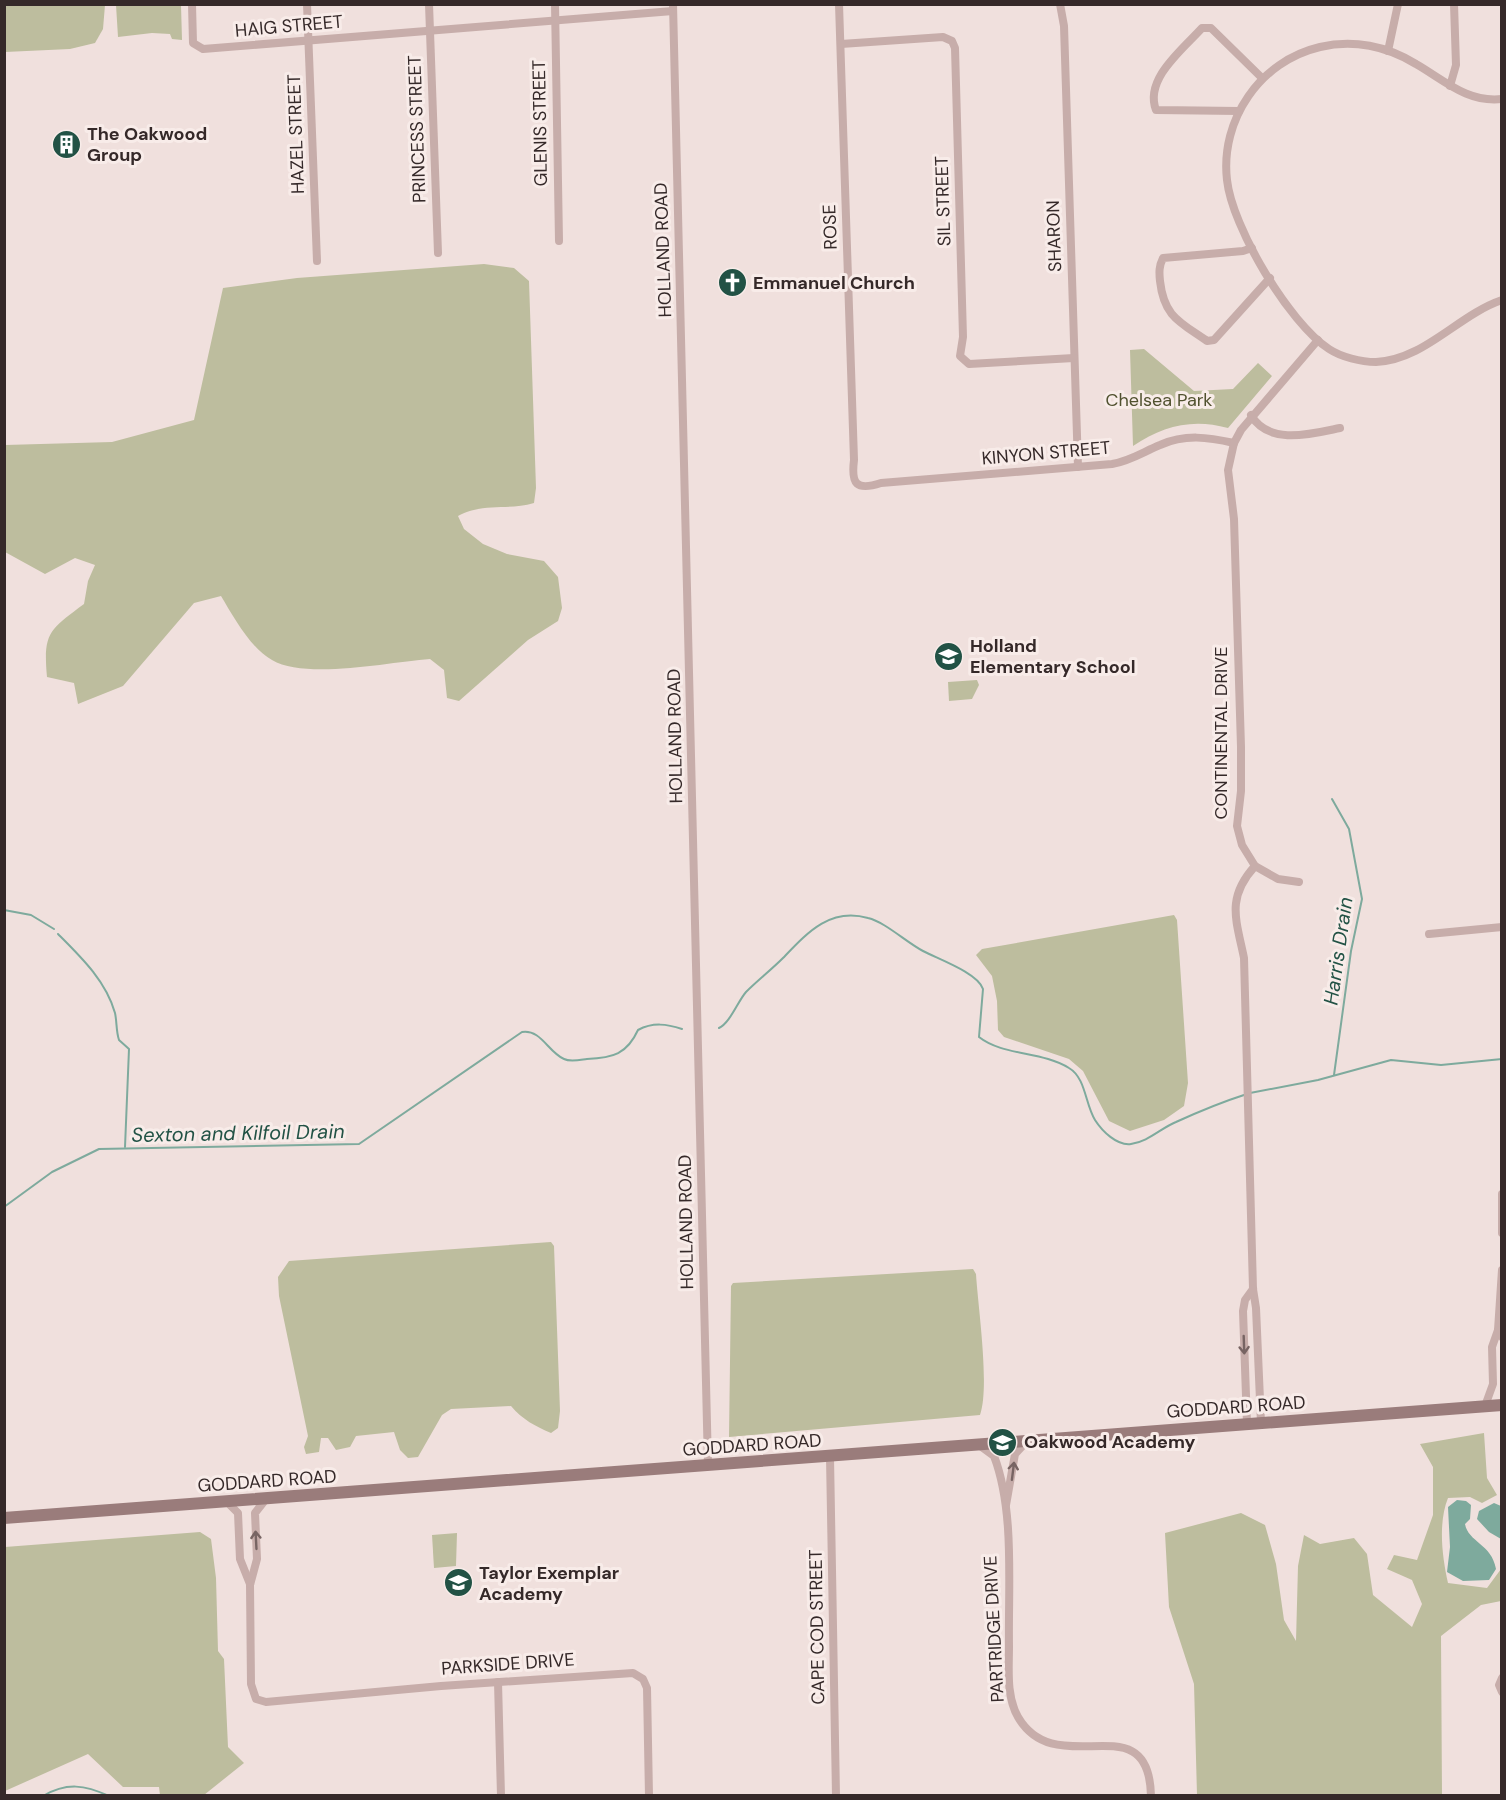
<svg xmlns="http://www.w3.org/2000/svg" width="1506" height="1800" viewBox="0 0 1506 1800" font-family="'DM Sans',sans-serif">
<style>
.green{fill:#bdbd9e}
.water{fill:#7eaa9d}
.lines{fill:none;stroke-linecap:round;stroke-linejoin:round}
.stream{stroke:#7eaa9d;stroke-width:2}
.street{stroke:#c7adaa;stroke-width:8}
.secondary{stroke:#9a7c7b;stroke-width:12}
.oneway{stroke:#776463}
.labels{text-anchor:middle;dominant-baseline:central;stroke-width:6;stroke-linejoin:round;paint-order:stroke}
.street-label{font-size:18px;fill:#352929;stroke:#f8ece9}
.poi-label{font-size:18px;font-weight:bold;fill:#352929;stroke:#f8ece9;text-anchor:start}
.park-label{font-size:18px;fill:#50512f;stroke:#f8ece9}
.water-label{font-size:20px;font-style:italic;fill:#225245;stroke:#f8ece9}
</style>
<rect width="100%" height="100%" fill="#f0e0dd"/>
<g class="green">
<polygon points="5,4 105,5 103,29 95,43 70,49 5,52"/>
<polygon points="116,5 181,5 182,40 172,39 170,34 152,33 118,37"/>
<path d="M484 264 514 268 529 281 536 488 534 503C507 511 484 502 458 516L464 529 483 544 507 554 544 561 558 577 562 608 558 621 528 640 459 701 447 698 444 670 430 659C389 662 306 680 272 660 251 649 233 616 221 596L194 603 123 686 78 704 74 683 47 677C43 633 49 630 84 604L88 581 95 565 75 558 45 574 5 552V445L112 442 194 420 223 288 297 278Z"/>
<path d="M1144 349 1194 391 1233 389 1258 363 1272 376 1228 428C1192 418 1163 426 1133 446L1130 350Z"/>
<polygon points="977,680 979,685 972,699 949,701 948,682"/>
<polygon points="1174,915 1177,920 1188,1083 1184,1106 1164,1120 1130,1131 1109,1121 1083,1071 1069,1059 1004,1037 998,1030 997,1001 992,976 976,955 982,949"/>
<path d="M551 1242 554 1246 560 1411 558 1428 551 1433C535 1426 523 1420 511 1406L451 1409 442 1415 418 1457 408 1458 400 1450 394 1432 356 1436 350 1447 336 1450 328 1438H321L319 1452 306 1454 304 1447 308 1436 279 1296 278 1277 289 1261Z"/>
<path d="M973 1269 976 1274C978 1307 990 1387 980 1415L729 1437 731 1286 733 1283Z"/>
<path d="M1484 1433 1487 1478 1497 1495 1482 1503 1470 1497 1448 1498C1438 1523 1442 1556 1448 1583L1487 1588 1501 1569V1601L1481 1605 1441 1636 1442 1795H1197L1194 1684 1169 1607 1165 1533 1241 1513 1265 1525 1276 1564 1284 1620 1296 1641 1298 1566 1304 1535 1320 1544 1354 1538 1367 1554 1373 1595 1412 1627 1422 1604 1412 1580 1387 1569 1394 1555 1417 1560 1433 1515V1467L1420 1444Z"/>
<polygon points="200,1532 211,1539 216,1578 218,1651 224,1659 228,1747 244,1763 204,1795 160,1795 159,1787 123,1787 88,1754 5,1791 5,1547"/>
<polygon points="457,1533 456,1566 434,1568 432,1535"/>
</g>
<g class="water">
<path d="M1457 1500 1466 1501 1471 1505 1470 1519 1465 1524C1468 1542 1492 1544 1496 1569L1489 1580 1463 1581 1447 1572 1450 1547 1448 1507Z"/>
<polygon points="1494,1503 1501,1506 1501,1539 1489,1532 1477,1519 1479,1511"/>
</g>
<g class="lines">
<g class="stream">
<polyline points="1332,799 1349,829 1362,899 1351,951 1334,1075"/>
<polyline points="4,910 31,915 54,929"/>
<path d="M58 934C81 957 106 981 115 1013 117 1022 116 1031 119 1040L129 1049 125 1147"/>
<path d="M719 1028C730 1023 738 1001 746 992 758 980 771 970 783 958 807 933 830 907 868 918 885 922 906 942 923 951 938 959 978 973 983 989L979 1037C1003 1056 1042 1051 1069 1068 1086 1078 1085 1104 1095 1120 1102 1131 1117 1146 1131 1144 1148 1142 1161 1128 1176 1122 1198 1112 1222 1102 1244 1095"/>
<polyline points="1250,1093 1318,1080 1391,1060 1441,1065 1502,1059"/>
<path d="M4 1207 52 1172 99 1149 359 1144 522 1032C541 1029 548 1052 564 1059 570 1062 579 1060 587 1059 613 1058 627 1054 638 1030 653 1022 667 1024 682 1029"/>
<path d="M43 1796C67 1782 85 1785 109 1796"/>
</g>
<g class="street">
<polyline points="192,4 193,43 203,49 673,11"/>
<polyline points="307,4 317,261"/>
<polyline points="429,4 438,253"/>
<polyline points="555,4 559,241"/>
<polyline points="673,4 708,1466"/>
<path d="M839 4 854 460C851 484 856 491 881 483L1112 464C1130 461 1143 452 1160 445 1185 434 1208 437 1234 443"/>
<polyline points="1060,4 1064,26 1078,467"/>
<polyline points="841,44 943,37 952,41 955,48 963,337 960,356 969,364 1074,358"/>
<polyline points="1388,51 1398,4"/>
<polyline points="1450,86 1456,65 1454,4"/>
<path d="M1502 99C1467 103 1444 80 1416 64 1387 46 1353 39 1320 47 1260 61 1220 120 1227 180 1232 227 1289 323 1329 349 1341 357 1361 362 1376 362 1424 360 1458 315 1502 300"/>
<path d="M1239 111 1156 110C1144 79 1183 49 1202 28H1211L1262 78"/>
<path d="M1252 248 1243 251 1163 258C1159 266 1159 272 1160 281 1164 317 1180 322 1207 341L1214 340 1270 278"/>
<path d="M1251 415C1269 446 1311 434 1340 428"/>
<path d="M1255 866C1226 898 1236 919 1244 958L1253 1289 1256 1308 1261 1423"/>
<polyline points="1299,882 1278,879 1255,866 1242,845 1237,826 1241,791 1241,747 1234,519 1228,470 1234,443 1241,430 1318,340"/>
<polyline points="1429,934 1502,927"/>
<polyline points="1502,1194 1502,1233"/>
<polyline points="1498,1330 1502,1270"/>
<polyline points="1485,1406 1493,1384 1492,1347 1498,1330 1502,1337"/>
<polyline points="1247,1424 1243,1311 1245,1300 1253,1289"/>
<path d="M979 1445 994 1456C1015 1511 1008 1586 1009 1646 1009 1669 1006 1696 1018 1717 1057 1784 1149 1701 1151 1796"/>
<polyline points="830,1457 836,1796"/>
<polyline points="266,1499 255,1513 257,1559 250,1585 251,1684 256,1699 266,1702 441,1686 633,1673 643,1679 647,1688 649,1796"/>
<polyline points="227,1502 238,1513 240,1559 250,1584"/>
<polyline points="1006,1505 1015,1454 1027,1441"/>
<polyline points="1502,1678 1499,1685 1502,1692"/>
<polyline points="498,1682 501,1796"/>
</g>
<polyline class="secondary" points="4,1518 1502,1405"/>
</g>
<defs><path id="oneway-shaft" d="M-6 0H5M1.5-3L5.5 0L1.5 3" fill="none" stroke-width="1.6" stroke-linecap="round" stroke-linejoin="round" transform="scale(1.5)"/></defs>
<g class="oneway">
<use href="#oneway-shaft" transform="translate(1244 1345) rotate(88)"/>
<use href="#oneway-shaft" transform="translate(1013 1471) rotate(-83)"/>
<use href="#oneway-shaft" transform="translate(256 1540) rotate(-93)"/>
</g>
<defs>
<symbol id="building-disc" viewBox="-11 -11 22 22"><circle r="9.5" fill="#225245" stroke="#f8ece9"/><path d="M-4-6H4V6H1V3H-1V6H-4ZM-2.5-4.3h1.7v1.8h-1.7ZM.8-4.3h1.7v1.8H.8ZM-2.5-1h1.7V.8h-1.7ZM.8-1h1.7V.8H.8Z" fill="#fff"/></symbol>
<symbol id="church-disc" viewBox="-11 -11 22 22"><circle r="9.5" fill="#225245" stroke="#f8ece9"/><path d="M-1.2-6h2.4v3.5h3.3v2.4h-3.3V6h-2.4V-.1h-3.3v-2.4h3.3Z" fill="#fff"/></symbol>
<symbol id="school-disc" viewBox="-11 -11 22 22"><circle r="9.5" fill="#225245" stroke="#f8ece9"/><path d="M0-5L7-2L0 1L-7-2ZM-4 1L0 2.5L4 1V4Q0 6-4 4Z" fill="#fff"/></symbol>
</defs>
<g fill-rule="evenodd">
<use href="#building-disc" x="50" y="128" width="33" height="33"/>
<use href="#church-disc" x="716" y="266" width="33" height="33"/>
<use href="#school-disc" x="932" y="640" width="33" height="33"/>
<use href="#school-disc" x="986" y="1426" width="33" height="33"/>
<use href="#school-disc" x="442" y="1566" width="33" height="33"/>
</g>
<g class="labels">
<g class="street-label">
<text transform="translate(289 26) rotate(-5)">HAIG STREET</text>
<text transform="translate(540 123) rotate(-91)">GLENIS STREET</text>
<text transform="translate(417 129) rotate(-92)">PRINCESS STREET</text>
<text transform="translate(296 134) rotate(-92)">HAZEL STREET</text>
<text transform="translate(943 201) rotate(-92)">SIL STREET</text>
<text transform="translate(830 227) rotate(-92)">ROSE</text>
<text transform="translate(1054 236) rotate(-92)">SHARON</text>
<text transform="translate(663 250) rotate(-92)">HOLLAND ROAD</text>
<text transform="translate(1046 453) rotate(-5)">KINYON STREET</text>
<text transform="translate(1221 733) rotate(-90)">CONTINENTAL DRIVE</text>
<text transform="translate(675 736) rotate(-91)">HOLLAND ROAD</text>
<text transform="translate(686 1222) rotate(-91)">HOLLAND ROAD</text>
<text transform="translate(1236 1407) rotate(-4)">GODDARD ROAD</text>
<text transform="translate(752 1445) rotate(-4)">GODDARD ROAD</text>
<text transform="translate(267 1481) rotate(-4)">GODDARD ROAD</text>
<text transform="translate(817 1627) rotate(-91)">CAPE COD STREET</text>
<text transform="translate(994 1629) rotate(-93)">PARTRIDGE DRIVE</text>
<text transform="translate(508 1664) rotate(-4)">PARKSIDE DRIVE</text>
</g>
<g class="poi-label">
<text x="87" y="134">The Oakwood<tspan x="87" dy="21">Group</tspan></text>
<text x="753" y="283">Emmanuel Church</text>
<text x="970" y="646">Holland<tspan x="970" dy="21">Elementary School</tspan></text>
<text x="1024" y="1442">Oakwood Academy</text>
<text x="479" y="1573">Taylor Exemplar<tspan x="479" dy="21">Academy</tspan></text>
</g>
<g class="park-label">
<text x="1159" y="400">Chelsea Park</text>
</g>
<g class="water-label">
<text transform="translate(1338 951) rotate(-82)">Harris Drain</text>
<text transform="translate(238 1133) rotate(-1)">Sexton and Kilfoil Drain</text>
</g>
</g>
<rect width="1506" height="1800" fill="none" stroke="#352929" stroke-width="12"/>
</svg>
